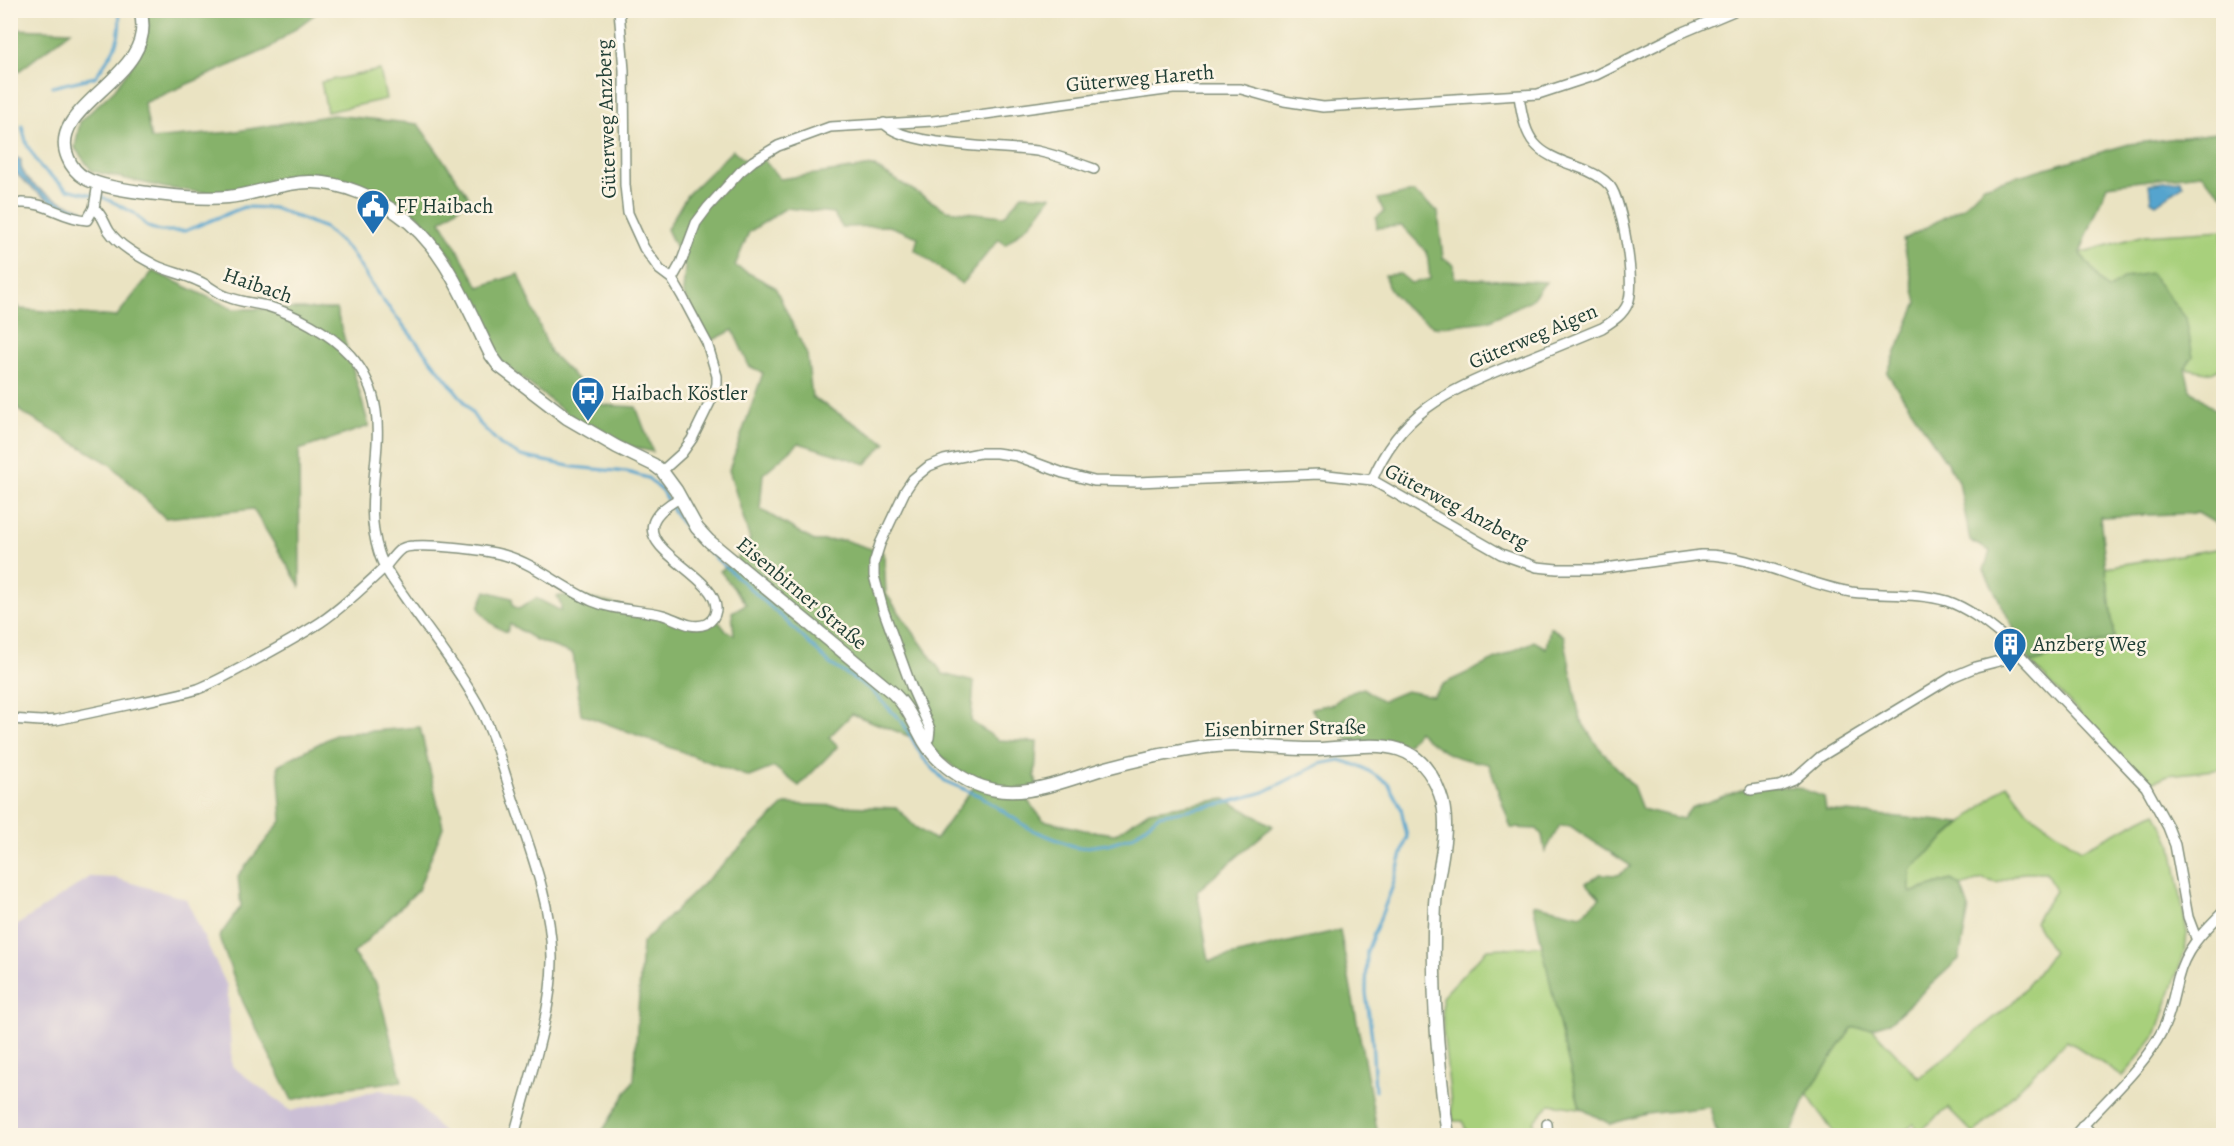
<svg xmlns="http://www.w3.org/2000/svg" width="2234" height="1146" viewBox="0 0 2234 1146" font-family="Alegreya,serif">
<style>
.industrial{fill:#cbbfd5}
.green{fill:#a8d07b;stroke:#648658;stroke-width:1.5}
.forest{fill:#86b26b;stroke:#527850;stroke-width:1.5}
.water{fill:#54a4ce;stroke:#3a7081;stroke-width:1.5}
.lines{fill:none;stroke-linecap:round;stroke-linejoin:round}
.stream{stroke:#54a4ce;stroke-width:3}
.minor-casing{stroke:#84907b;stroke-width:12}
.secondary-casing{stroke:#84907b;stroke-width:15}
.minor{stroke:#fff;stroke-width:9}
.secondary{stroke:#fff;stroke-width:12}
.labels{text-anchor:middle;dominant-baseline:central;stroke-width:5;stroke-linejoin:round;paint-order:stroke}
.street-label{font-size:21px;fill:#1f3d34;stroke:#fcf5e5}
.poi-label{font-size:21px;fill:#1f3d34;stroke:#fcf5e5;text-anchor:start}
</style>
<rect width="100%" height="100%" fill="#fcf5e5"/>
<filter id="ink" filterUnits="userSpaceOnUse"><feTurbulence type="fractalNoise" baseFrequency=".0167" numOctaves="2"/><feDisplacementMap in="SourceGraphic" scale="12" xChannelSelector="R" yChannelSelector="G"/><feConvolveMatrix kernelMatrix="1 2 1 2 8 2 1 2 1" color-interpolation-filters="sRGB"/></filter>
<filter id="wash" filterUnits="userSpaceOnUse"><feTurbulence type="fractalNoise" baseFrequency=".008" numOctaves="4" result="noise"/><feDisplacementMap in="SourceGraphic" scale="24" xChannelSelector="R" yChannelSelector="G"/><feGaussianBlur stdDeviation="1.35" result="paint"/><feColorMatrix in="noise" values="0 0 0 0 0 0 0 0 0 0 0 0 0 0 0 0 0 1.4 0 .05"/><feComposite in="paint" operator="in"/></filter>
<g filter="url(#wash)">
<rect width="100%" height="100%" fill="#eae3c2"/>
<polygon class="industrial" points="90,877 115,878 186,899 227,986 232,1066 291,1111 380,1090 412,1098 445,1135 11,1135 11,929"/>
<g class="green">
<polygon points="380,70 386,99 327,112 321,82"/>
<polygon points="2223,230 2223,367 2212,373 2185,368 2124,278 2108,290 2080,253 2145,235"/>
<polygon points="2223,548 2223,769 2168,775 2148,784 2031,663 2114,638 2106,567"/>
<polygon points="2007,784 2028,812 2081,850 2156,812 2172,846 2187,933 2185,950 2157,1033 2123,1077 2067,1040 1974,1134 1948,1108 1919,1132 1913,1124 1898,1135 1835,1135 1807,1094 1852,1028 1872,1028 1919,1078 2011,1004 2033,979 2053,952 2035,921 2055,891 2046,872 2023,872 1997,883 1983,879 1961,886 1951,880 1909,893 1910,869"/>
<polygon points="1543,946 1562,1037 1580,1108 1550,1104 1533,1122 1542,1135 1467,1135 1463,1121 1453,1121 1443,1031 1442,997 1487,949"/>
</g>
<g class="forest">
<polygon points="143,11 319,11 268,49 144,103 151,139 231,132 333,115 418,124 470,198 441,221 479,287 519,274 550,352 603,405 636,407 653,452 621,444 577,421 501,362 483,332 453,258 418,215 385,198 325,175 218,194 166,188 92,171 75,148 80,122 115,89 139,55 149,25"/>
<polygon points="11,29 71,31 11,77"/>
<polygon points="2223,132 2223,195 2201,174 2107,185 2080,253 2108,290 2124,278 2150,273 2186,318 2193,356 2185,368 2190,389 2223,416 2223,528 2198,513 2100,517 2114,638 2031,663 1984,570 1990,551 1970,541 1959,481 1887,373 1917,303 1903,240 1963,207 1984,186 2129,144"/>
<path d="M733 150 749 164 761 157 780 179 873 166 946 210 1004 216 1022 195 1052 196 1034 220 1005 245 999 239 962 284 915 250 918 237 889 226 842 227 833 213 786 208 749 232 735 266 775 287 807 355 812 397 886 443 866 464 799 443 763 474 760 509 814 541 844 540 884 553 886 594 943 674 974 682 971 721 998 740 1037 742 1035 776 1038 789 1021 792 1043 820 1084 830 1115 834 1149 811 1225 799 1273 826 1197 891 1209 961 1340 930 1378 1135H600L634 1080 642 943 785 804 897 808 915 827 935 840 975 785 924 742 852 714 829 737 838 746 799 786 774 767 749 777 581 714 573 654 536 640 510 624 507 632C494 627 485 620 479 607L486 591 512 598 513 606 519 609 536 598 561 611V605L557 596 574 595 702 624 713 614 726 631 734 635 732 612 746 604 720 571 734 562 750 540 729 470 763 373 749 366 733 330 707 343 683 292 685 267 667 229 687 195Z"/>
<polygon points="1414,192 1438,212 1443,258 1454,265 1454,278 1546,282 1531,300 1488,321 1435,327 1406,308 1388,287 1385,275 1400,274 1411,283 1430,279 1427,252 1402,226 1377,228 1376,218 1384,212 1378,199"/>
<polygon points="153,271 233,309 336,309 369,426 299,450 300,586 253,509 165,518 110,464 21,412 11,399 10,293 20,309 116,317"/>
<path d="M1550 627 1564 636 1580 719 1596 744 1633 786 1642 809 1683 819 1691 808 1752 786 1797 787 1824 797 1826 810 1961 823 1910 870V893L1951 880 1961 886 1969 908 1959 959 1889 1023 1872 1028H1852L1807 1094 1791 1135H1717L1710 1107 1646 1114 1610 1124 1580 1108 1562 1037 1533 904 1581 915 1600 898 1586 883 1600 874 1618 875 1631 866 1570 826 1560 825 1545 852 1542 835 1537 829 1511 828 1489 764C1454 758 1445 756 1418 731L1408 744 1350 742 1340 733 1346 721H1319L1311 708 1333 704 1345 695 1363 688 1382 701 1406 691 1433 696 1443 684 1534 641 1546 648Z"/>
<polygon points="420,727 443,827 418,890 353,954 376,983 402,1081 349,1087 292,1100 243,1002 219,937 241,906 238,876 282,820 278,765 337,734"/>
</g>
<g class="water">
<path d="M11 149 15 157 21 160C17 185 65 204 84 210L83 213C60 213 24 184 11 167Z"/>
<polygon points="2180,180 2183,185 2156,204 2151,201 2149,184"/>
</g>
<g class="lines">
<g class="stream">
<path d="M52 87 95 77C112 53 123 42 119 10"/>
<polyline points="22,126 27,145 41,168 67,189 102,197 115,203 134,213 148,227 160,231 185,231 244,207 274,208 325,228 350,251 378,294 463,400 478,422 502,446 521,456 573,467 627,472 648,478 662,491 673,511 692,537 783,618 830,664 870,689 903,723 923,758 945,781 980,796 1030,829 1078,848 1108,844 1133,836 1159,815 1221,804 1264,792 1320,764 1340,760 1362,767 1388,783 1401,808 1407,837 1392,888 1367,951 1366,993 1372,1037 1375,1091"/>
</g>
</g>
</g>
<g filter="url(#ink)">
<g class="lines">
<defs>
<g id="minor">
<polyline points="619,10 624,70 625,185 628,213 644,248 660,270 672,279 682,296 707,343 717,376 717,384 714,394 692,439 682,453 662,471"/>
<path d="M884 123C903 147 1004 146 1037 151 1056 155 1075 162 1094 169"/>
<path d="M98 183 94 208C103 215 104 223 109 231 119 246 140 257 155 265 169 272 184 274 198 281 209 285 217 294 228 297 240 302 254 303 267 306 296 315 329 332 350 355 405 417 356 484 379 553 384 570 398 587 408 602 430 633 454 663 473 696 493 728 502 766 514 802 531 852 551 903 552 957 553 1011 528 1082 514 1136"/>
<path d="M21 203C48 202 60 218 87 220L94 208"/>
<polyline points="672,279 681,263 696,223 708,207 740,172 753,161 778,146 830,127 933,121 1173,89 1241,89 1284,101 1323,107 1538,94 1596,75 1679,34 1736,10"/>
<path d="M1372 480C1400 413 1446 392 1509 366 1540 354 1571 341 1602 328 1613 321 1623 315 1628 303 1636 284 1622 201 1610 186 1601 176 1590 171 1578 167 1534 152 1526 143 1519 96"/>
<path d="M10 719 41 721 56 720C84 714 112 708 141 702 160 698 179 695 198 689 216 682 233 672 250 663 274 650 298 637 321 622 343 607 364 587 383 569 389 563 394 554 401 549 405 547 410 546 414 546 439 545 481 549 504 555 536 564 562 588 592 601 615 611 640 609 663 615 677 619 691 630 706 624 712 621 715 617 716 610 719 569 600 541 680 498"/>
<path d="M924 742 929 738 930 729 911 686 883 609 874 576V563L880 544 905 491 913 479 929 466 944 460 980 453H996L1017 456 1063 473 1094 481 1138 482 1319 474 1372 480 1501 554 1537 567 1557 569H1598L1701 555C1754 554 1800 584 1851 592 1882 596 1917 592 1947 601 1967 608 1984 621 2001 635L2146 787 2168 827 2175 845 2188 917 2196 938"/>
<polyline points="1751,790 1779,786 1794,780 1820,757 1952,677 1976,667 2007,659 2017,653"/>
<polyline points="1547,1124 1548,1136"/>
<polyline points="2083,1125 2094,1136"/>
<path d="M2074 1136C2102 1103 2143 1069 2162 1031 2171 1014 2173 996 2178 978 2185 949 2203 932 2224 911"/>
</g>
<path id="secondary" d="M140 10C161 77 44 104 68 158 71 166 78 174 85 178 108 192 200 200 228 197 257 194 285 181 313 182 343 183 374 197 397 213 445 245 466 306 491 355L499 366 567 418 617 447 654 465 662 471 676 490 697 528 709 541 893 693C908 707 914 723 924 741 935 760 955 775 975 784 1019 803 1064 780 1106 768 1139 759 1173 752 1206 747 1243 742 1280 750 1317 749 1369 747 1417 731 1440 794 1453 829 1437 868 1435 904 1431 982 1437 1059 1448 1136"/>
</defs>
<use href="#minor" class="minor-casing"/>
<use href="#secondary" class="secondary-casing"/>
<use href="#minor" class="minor"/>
<use href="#secondary" class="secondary"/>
</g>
</g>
<defs>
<symbol id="civic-pin" viewBox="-11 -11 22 30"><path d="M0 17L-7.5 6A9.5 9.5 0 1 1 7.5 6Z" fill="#1f6fb2" stroke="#fcf5e5"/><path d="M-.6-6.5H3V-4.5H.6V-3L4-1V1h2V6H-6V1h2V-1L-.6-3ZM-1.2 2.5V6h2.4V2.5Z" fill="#fff"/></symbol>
<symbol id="bus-pin" viewBox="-11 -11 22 30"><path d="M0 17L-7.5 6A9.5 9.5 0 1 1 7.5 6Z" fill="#1f6fb2" stroke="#fcf5e5"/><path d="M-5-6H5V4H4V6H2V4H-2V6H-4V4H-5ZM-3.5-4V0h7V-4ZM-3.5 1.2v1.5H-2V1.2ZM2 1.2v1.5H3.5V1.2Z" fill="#fff"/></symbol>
<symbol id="building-pin" viewBox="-11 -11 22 30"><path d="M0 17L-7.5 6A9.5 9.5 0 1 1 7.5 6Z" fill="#1f6fb2" stroke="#fcf5e5"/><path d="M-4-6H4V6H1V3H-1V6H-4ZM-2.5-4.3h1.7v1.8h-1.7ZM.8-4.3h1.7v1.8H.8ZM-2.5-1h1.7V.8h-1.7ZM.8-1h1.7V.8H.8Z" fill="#fff"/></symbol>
</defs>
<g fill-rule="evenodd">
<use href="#civic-pin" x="354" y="187" width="38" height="52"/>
<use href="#bus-pin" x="569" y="374" width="38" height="52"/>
<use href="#building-pin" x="1991" y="625" width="38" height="52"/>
</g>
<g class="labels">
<g class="street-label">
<text transform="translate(1140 78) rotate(-5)">Güterweg Hareth</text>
<text transform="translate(606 119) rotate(-92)">Güterweg Anzberg</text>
<text transform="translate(258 285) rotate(19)">Haibach</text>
<text transform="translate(1533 336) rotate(-23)">Güterweg Aigen</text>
<text transform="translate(1457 506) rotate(28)">Güterweg Anzberg</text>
<text transform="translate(802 593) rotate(40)">Eisenbirner Straße</text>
<text transform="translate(1285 728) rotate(-1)">Eisenbirner Straße</text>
</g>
<g class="poi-label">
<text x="396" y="206">FF Haibach</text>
<text x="611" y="393">Haibach Köstler</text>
<text x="2033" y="644">Anzberg Weg</text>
</g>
</g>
<rect width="2234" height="1146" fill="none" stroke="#fcf5e5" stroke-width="36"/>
</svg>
